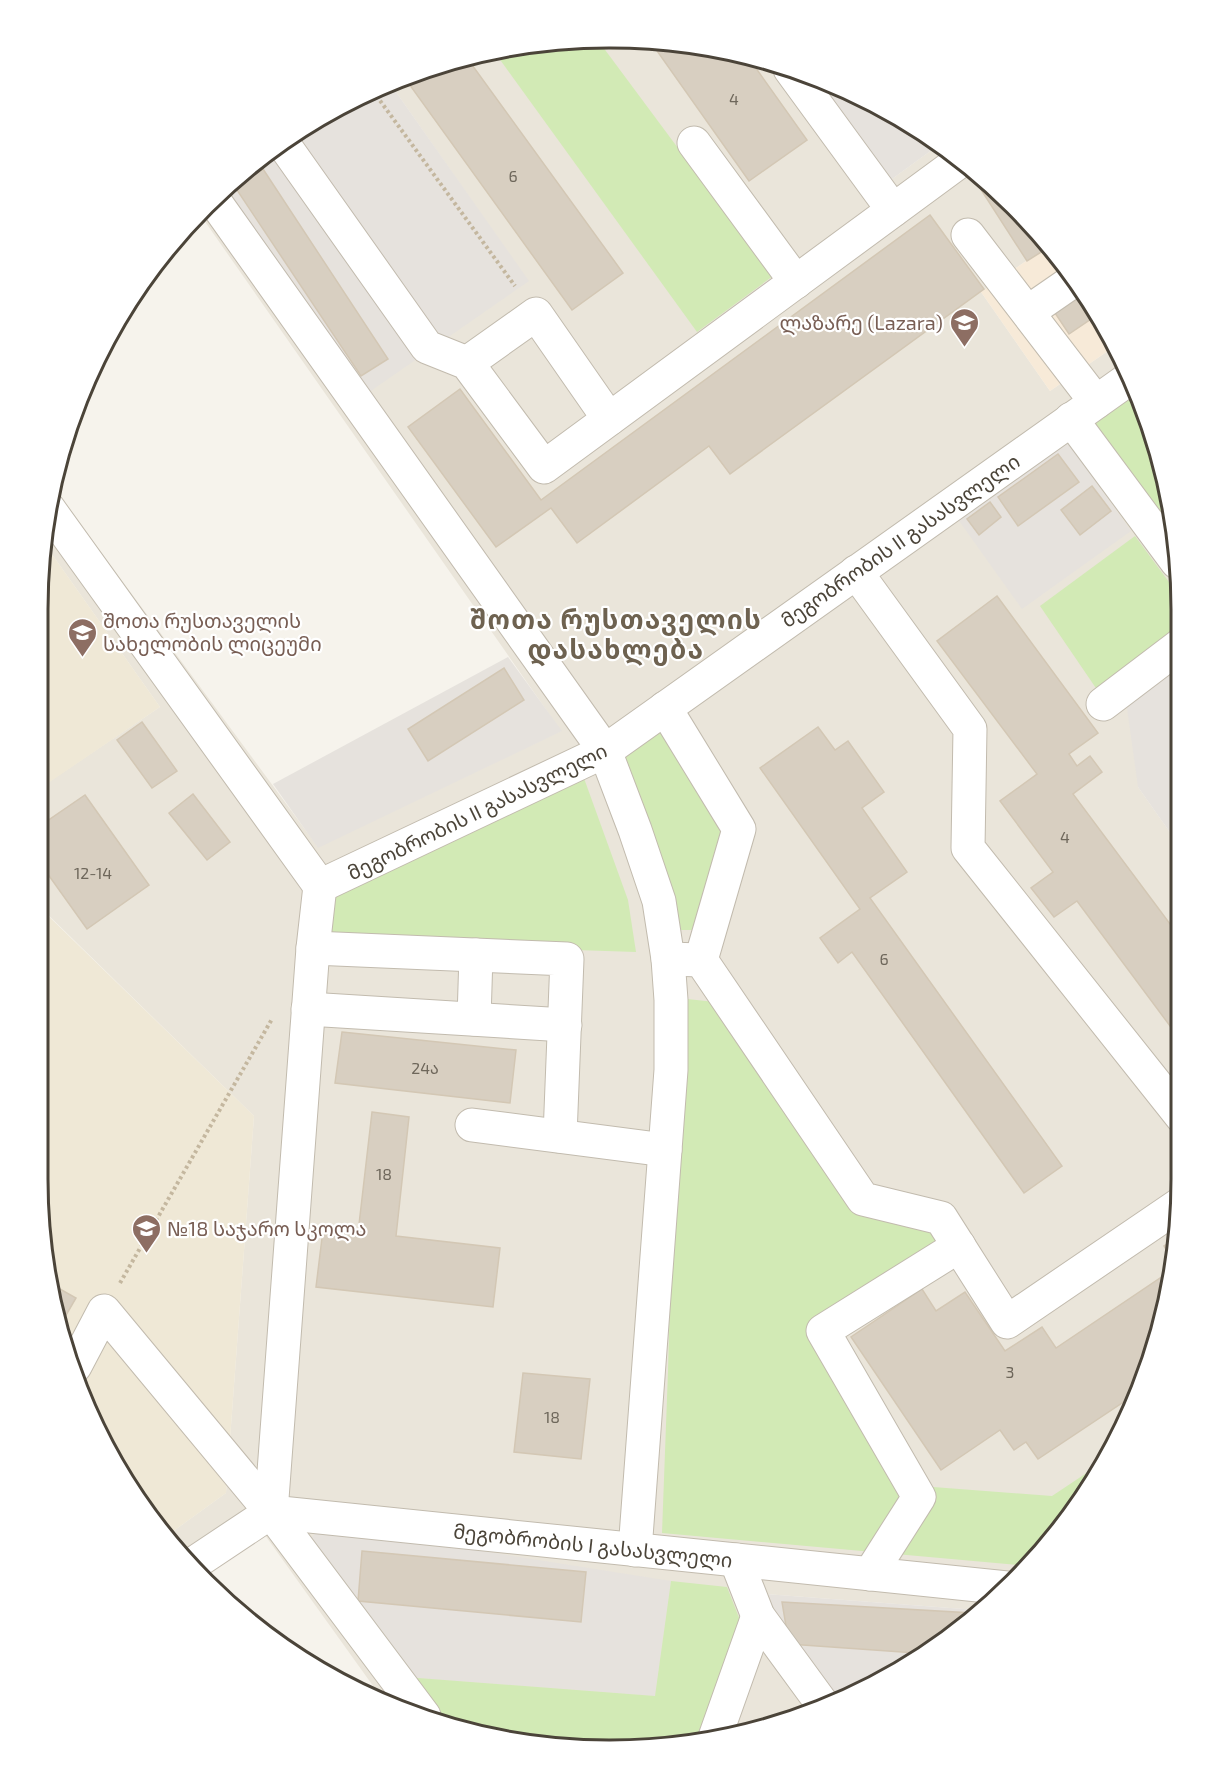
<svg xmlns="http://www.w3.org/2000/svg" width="1219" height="1788" viewBox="0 0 1219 1788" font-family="'Exo 2','Noto Sans Georgian',sans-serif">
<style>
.residential{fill:#eae5da}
.commercial{fill:#f7ead8}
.industrial{fill:#e6e2dd}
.education{fill:#efe8d6}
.green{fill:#d2eab5}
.building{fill:#d8cfc1;stroke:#d3c7b4;stroke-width:1.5}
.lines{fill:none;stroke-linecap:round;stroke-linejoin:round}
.minor-casing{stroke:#c2bbae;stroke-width:35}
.path{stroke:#c4b79f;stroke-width:4;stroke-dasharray:3 3;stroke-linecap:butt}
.minor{stroke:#fff;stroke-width:33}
.labels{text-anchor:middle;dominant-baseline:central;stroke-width:4.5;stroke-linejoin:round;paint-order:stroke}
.number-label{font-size:16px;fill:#6e675b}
.education-label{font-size:20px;fill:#785e54;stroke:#fff;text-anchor:start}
.street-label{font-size:20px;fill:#4b4439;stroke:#fff}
.district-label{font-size:26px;font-weight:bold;letter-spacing:1.5px;fill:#6e6250;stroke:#fff}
.rim{fill:none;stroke:#4b4439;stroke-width:3}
</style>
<rect width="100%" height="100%" fill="#f6f3ec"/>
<polygon class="residential" points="610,38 721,49 796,71 881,187 940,144 1014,205 1045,248 981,292 1050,391 1115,346 1122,356 1171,498 1181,609 1138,787 1181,848 1181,1179 1170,1290 1138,1398 1085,1497 1014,1583 977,1610 753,1593 831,1702 721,1740 535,1746 390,1707 386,1704 257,1524 196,1567 168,1535 226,1493 254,1116 38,905 37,790 160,707 44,543 48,498 53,487 318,847 561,731 199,213 205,205 528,281 389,82 498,48"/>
<polygon class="commercial" points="1045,248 1115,346 1050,391 981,292"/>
<g class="industrial">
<polygon points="796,71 829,81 928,134 940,144 881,187"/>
<polygon points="389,82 529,281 365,395 222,192 292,134"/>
<polygon points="1061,433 1131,531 1022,609 952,511"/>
<polygon points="1181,652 1181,848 1138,787 1125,694"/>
<polygon points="508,657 562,731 318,848 273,784"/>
<polygon points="323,1526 671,1581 655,1696 405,1677 306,1543"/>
<polygon points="752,1593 977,1610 863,1691 831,1702"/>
</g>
<g class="education">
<polygon points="44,543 160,707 38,790 37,610"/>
<polygon points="37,905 254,1116 226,1493 168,1535 134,1496 57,1327 37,1178"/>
</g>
<g class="green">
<polygon points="597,39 773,276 697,332 493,50"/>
<polygon points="1134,390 1171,498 1175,545 1086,425"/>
<polygon points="1135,536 1180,597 1181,637 1102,697 1040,606"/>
<polygon points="669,726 729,825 699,930 671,930 620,760"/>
<polygon points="581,770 628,900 636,952 327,942 334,888"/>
<polygon points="678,998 715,1002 869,1212 931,1223 945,1241 814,1324 907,1485 1052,1496 1103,1462 1085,1497 1028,1566 662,1533 668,1371"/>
<polygon points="671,1581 727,1587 747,1638 701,1740 535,1746 435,1719 405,1677 655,1696"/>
</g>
<g class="building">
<polygon points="650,41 721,49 748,57 807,140 749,181"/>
<polygon points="467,58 623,273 572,310 404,77"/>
<polygon points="263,169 388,359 361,376 235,187"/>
<polygon points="984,181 1014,205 1046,249 1027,261 978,185"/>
<polygon points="930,215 984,289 730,474 709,446 577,543 551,508 496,547 408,427 460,389 541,500"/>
<polygon points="1078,294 1094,317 1069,334 1053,310"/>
<polygon points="1058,454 1079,482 1018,526 998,497"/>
<polygon points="1092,486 1111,511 1080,535 1061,510"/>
<polygon points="990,502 1001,517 979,535 967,519"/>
<polygon points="997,596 1098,733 1069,754 1077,766 1090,756 1102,772 1073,794 1182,940 1182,1042 1077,901 1054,917 1031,888 1053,872 1000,801 1037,774 937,641"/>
<polygon points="504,668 524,700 428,761 408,729"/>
<polygon points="142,722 177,771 152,788 117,740"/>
<polygon points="818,727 835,750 848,741 884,792 862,808 907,872 870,898 1062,1166 1024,1193 852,952 838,963 820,938 860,909 760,768"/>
<polygon points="193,794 230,842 207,860 169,813"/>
<polygon points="85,795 149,885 87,929 37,859 37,828"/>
<polygon points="342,1032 516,1050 510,1103 335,1083"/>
<polygon points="372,1112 409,1117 396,1236 500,1248 493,1307 316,1287 323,1230 358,1233"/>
<polygon points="1176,1238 1173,1261 1164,1246"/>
<polygon points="1172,1270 1170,1290 1140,1391 1038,1459 1026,1442 1014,1450 1000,1430 941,1470 851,1337 922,1289 936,1311 965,1292 1005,1351 1042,1327 1056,1348"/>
<polygon points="51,1284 76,1298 58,1329 57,1327"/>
<polygon points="523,1373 590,1379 581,1459 514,1452"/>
<polygon points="362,1551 586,1572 581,1622 358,1601"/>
<polygon points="782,1602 972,1613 916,1653 789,1644"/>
</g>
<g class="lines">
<defs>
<g id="minor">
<polyline points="790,69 893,210"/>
<polyline points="282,142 427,347 467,363 544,467 960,161"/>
<polyline points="694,143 796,282"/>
<polyline points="213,199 605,751 635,830 659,901 668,959 671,1000 671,1070 635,1550"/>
<polyline points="968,235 1096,402"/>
<polyline points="1028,312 1070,283"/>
<polyline points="467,363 536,314 609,419"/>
<polyline points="1071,419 1177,562"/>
<polyline points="48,508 320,886"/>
<polyline points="856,572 970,729 968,848 1182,1117"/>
<polyline points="1103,704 1182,644"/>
<polyline points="665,708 739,829 701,960"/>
<polyline points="320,886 605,751 1130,378"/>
<polyline points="313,948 567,959 560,1136"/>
<polyline points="668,959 701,960 863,1199 941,1218 1007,1322 1179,1205"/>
<polyline points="308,1009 565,1025"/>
<polyline points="474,1019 476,955"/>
<polyline points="472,1125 665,1150"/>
<polyline points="75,1366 104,1311 271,1512 424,1716"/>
<polyline points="271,1512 313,948 320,886"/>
<polyline points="736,1560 758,1616 823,1705"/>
<polyline points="193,1564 271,1512 1007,1588"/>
<polyline points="870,1574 919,1497 823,1331 959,1246"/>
<polyline points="714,1740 758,1616"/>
</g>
</defs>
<use href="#minor" class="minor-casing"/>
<g class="path">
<polyline points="373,91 515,286"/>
<polyline points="120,1283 272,1019"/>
</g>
<use href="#minor" class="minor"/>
</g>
<defs>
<symbol id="school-pin" viewBox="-11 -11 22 30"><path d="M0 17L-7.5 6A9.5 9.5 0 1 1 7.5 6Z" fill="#8d6e63" stroke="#fff"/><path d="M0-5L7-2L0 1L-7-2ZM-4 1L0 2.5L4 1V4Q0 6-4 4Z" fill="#fff"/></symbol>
</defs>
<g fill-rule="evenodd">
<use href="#school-pin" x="948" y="306" width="33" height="45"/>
<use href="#school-pin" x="66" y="616" width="33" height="45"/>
<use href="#school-pin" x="130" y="1212" width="33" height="45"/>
</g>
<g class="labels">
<g class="number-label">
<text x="734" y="98">4</text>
<text x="513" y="175">6</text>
<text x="1065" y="836">4</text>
<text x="93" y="872">12-14</text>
<text x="884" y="958">6</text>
<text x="425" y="1067">24ა</text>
<text x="384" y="1173">18</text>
<text x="1010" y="1371">3</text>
<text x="552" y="1416">18</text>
</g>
<g class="education-label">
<text x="943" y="322" text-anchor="end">ლაზარე (Lazara)</text>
<text x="103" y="620">შოთა რუსთაველის<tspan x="103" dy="23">სახელობის ლიცეუმი</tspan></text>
<text x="167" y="1228">№18 საჯარო სკოლა</text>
</g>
<g class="street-label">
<text transform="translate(900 540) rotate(-35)">მეგობრობის II გასასვლელი</text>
<text transform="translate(477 811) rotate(-26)">მეგობრობის II გასასვლელი</text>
<text transform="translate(593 1545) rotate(6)">მეგობრობის I გასასვლელი</text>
</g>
<g class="district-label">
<text x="616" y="618">შოთა რუსთაველის<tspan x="616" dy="30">დასახლება</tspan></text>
</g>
</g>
<path d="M0 0H1219V1788H0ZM609 48H610A561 561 0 0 1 1171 609V1179A561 561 0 0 1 610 1740H609A561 561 0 0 1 48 1179V609A561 561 0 0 1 609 48Z" fill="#fff" fill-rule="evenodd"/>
<path class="rim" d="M609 48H610A561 561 0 0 1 1171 609V1179A561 561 0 0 1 610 1740H609A561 561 0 0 1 48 1179V609A561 561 0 0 1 609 48Z"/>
</svg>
